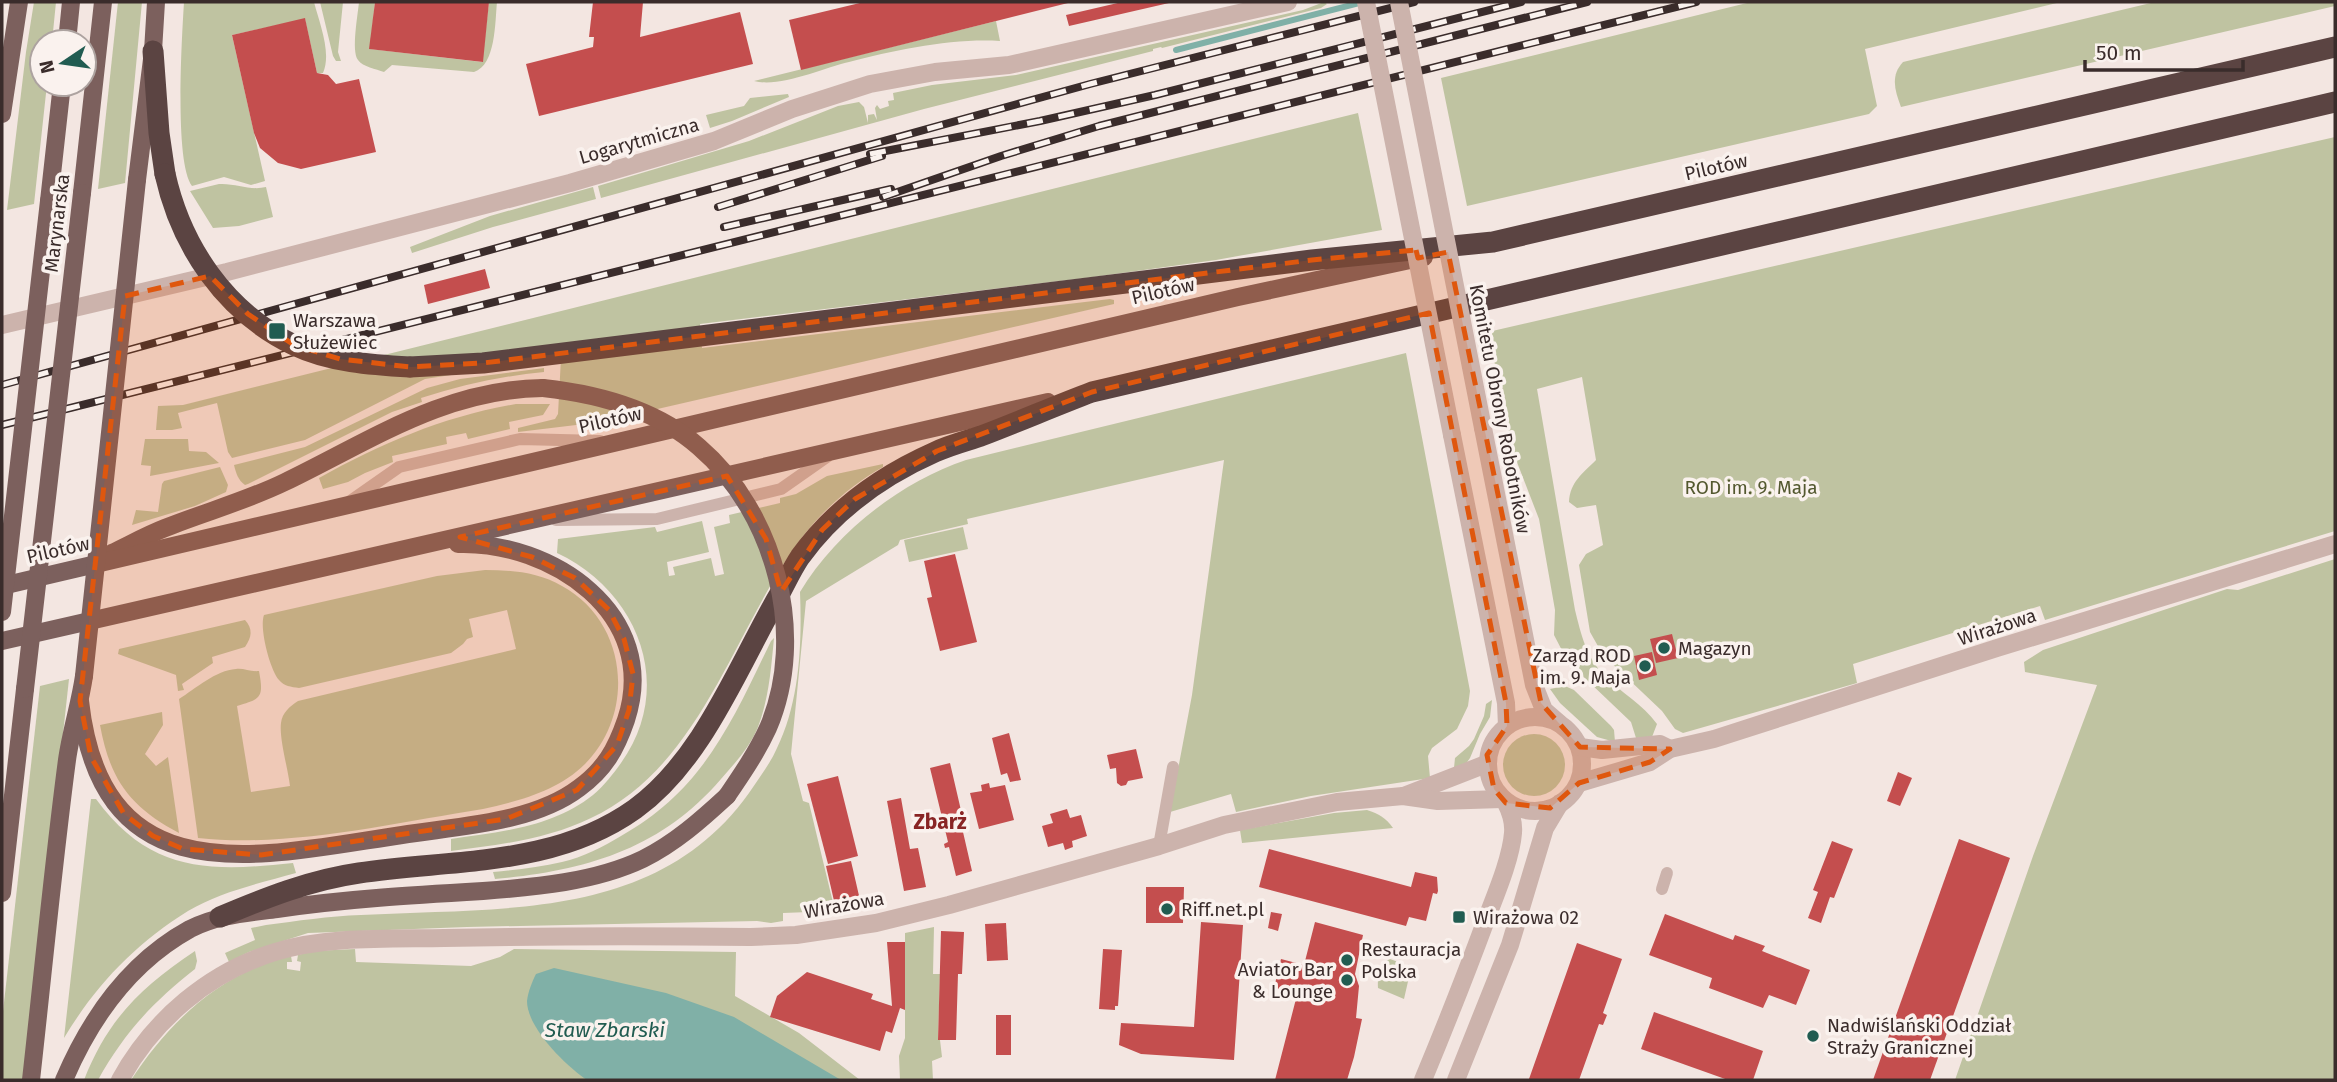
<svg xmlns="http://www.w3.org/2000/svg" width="2337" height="1082" viewBox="0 0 2337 1082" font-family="'Fira Sans',sans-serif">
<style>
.green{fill:#bfc3a1}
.water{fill:#80b0a7}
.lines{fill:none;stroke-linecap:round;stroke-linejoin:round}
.stream{stroke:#80b0a7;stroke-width:6}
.building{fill:#c44e4e}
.service{stroke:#ccb3ac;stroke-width:12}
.minor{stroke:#ccb3ac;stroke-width:18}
.tertiary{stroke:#ccb3ac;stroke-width:18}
.primary{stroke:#7c605d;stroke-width:18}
.motorway{stroke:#5b4442;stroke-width:21}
.rail-casing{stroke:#3a2c2b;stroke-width:8}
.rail{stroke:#faf2ee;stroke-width:5;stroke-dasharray:16;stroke-linecap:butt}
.tertiary-bridge{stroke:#ccb3ac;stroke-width:18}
.primary-bridge{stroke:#7c605d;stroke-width:18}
.motorway-bridge{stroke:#5b4442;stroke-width:21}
.marked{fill:#df570e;fill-opacity:0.2;stroke:#df570e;stroke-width:5;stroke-dasharray:14 9;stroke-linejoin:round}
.poi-dot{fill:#215c51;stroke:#faf2ee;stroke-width:2.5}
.labels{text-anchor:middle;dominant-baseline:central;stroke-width:7;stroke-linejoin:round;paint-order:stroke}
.street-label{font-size:19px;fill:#3a2c2b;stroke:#faf2ee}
.poi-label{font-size:19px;fill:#3a2c2b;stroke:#faf2ee;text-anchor:start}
.park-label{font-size:19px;fill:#53582f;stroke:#faf2ee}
.neighbourhood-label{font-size:21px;font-weight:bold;fill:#892525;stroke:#faf2ee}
.water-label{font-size:21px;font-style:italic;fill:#215c51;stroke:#faf2ee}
</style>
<rect width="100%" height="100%" fill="#f3e6e1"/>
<g class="green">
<polygon points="34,2 56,2 52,42 42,42 42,84 47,84 34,204 7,210 26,52"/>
<polygon points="118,2 142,2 125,183 98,189"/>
<path d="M184 2H314C319 22 332 53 323 73H317L305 19 232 35 265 181 251 185 224 177 192 186C174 162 182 36 184 2Z"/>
<polygon points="320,2 343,2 338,52 341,61 336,61 333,56"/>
<path d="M359 2H375L370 49 482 62 489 2H497C495 22 496 65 474 72L392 65 384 72C376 69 363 67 358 60 351 51 358 14 359 2Z"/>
<polygon points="1324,2 1327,4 1321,8 1162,48 1161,47 1153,49 1153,51 924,109 601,198 598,186 749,141 838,106 859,102 864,107 868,123 868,115 874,114 877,120 875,108 877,105 880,109 889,106 888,101 894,100 893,93 932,85 1016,75 1303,10"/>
<polygon points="1751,2 2061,2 1865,49 1877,106 1869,114 1467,206 1441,78"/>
<path d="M2155 2H2335V6L1901 107C1895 91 1890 76 1903 62Z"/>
<path d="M996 21 1000 41C953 38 895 50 849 62 823 68 780 88 754 81Z"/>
<polygon points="788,94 789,97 732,121 710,128 706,115 744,106 750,98"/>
<polygon points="1358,113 1382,230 1216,260 1093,277 700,324 702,348 1110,299 1114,300 1114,304 601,422 518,432 518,428 555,419 558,414 561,358 425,379 305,440 232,458 228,452 217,403 178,413 182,428 172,430 156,430 158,406 183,405"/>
<path d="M2335 137V531L2045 620 2040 606 1853 664 1857 683 1683 733 1675 729 1662 711 1603 655 1590 632 1579 565 1586 554 1603 545 1596 505 1577 508 1569 502C1570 482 1583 473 1596 460L1582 377 1537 389 1575 610C1581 634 1586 657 1604 675 1621 693 1643 704 1657 724L1652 737 1636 738 1631 722 1568 662 1554 635 1555 610 1539 519 1510 444 1505 398H1502L1488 332Z"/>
<path d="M219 184C236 183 250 191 266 187L273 217 239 226 213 228 190 191Z"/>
<polygon points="593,187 596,199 493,227 412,253 410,247 490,216"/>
<path d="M1406 353 1470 691 1468 706 1457 729 1432 748 1428 756 1430 778 1311 796 1236 812 1231 794 1170 812 1192 695 1224 460 967 519 968 524 900 540 898 545 806 601 791 754 803 801 809 803 835 911 783 913V921L771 923 757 921 467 927 308 933 249 952 229 962 225 953 255 940 251 928 266 925C297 921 329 916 361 915 501 907 657 922 749 793 759 778 770 764 777 748 800 701 802 643 800 592 836 532 901 482 966 460Z"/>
<path d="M544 368V372C502 376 462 385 421 398L422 402 392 412 248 484 245 485C238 480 236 473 234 465L305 447 427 388 460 379Z"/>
<path d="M516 404H550L543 415 509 422 510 429 468 439 466 433 446 437 447 444 392 456 393 462 365 473 348 482 323 489 319 478C382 443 445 416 516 404Z"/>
<polygon points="145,439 188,439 189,451 206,452 219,463 150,476 151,466 141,465"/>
<path d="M883 464V467C847 487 813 519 790 554 730 643 696 769 591 818 548 839 499 845 451 851V839C500 832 553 827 593 795 604 786 613 774 621 763 676 686 638 591 557 553L558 539 655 527 657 532 702 521 709 552 667 562 669 576 675 575 673 567 711 558 715 576 724 574 714 527 730 523 729 515 780 503V498L796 494 827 476Z"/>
<polygon points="220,467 228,485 226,492 195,506 132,525 136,510 158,512 162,484 164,481"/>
<polygon points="963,527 968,549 909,562 904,540"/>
<polygon points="2335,559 2335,1080 1955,1080 2033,856 2097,685 2025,672 2024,662 2043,650 2227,589 2238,590"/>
<path d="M485 570C512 570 538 572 562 586 628 622 636 713 585 764 558 791 519 801 483 809 393 823 289 848 198 838L179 699C195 689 216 670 236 669 244 668 250 672 259 671 264 698 261 699 237 706L251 792 290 786C288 769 279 738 281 723 282 713 290 706 298 701L516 649 507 610 469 619 473 637 467 639 463 644 451 653 299 688C291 687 284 686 279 680 270 670 259 628 264 615L437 576Z"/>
<path d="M245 620C253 629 252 637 245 647L212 657 213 663 182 684 184 690 178 691 176 675 118 654 119 649Z"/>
<path d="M774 638C771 669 769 698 758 727 750 747 735 763 721 779 660 850 584 871 495 879L493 872C516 870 540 867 562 862 583 857 603 847 621 836 703 790 732 722 771 641Z"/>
<polygon points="69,679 25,1080 2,1080 2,1020 40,686"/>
<polygon points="1565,686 1574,690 1611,726 1614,730 1615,742 1597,737 1560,703 1550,689"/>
<polygon points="1492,700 1490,717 1480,734 1470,758 1465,765 1454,768 1455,758 1469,746 1474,739 1484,716 1486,704"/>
<path d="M162 712 163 725 145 754 156 766 168 757 179 833C130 807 110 780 100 725Z"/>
<circle cx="1534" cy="765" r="31"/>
<path d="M91 799H96C150 873 210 872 293 863L296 873C260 883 220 892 188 911 135 944 96 985 64 1038Z"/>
<path d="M1367 810C1379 814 1386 818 1393 828L1242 843 1240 830 1334 813Z"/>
<polygon points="934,927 933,974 940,974 938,1039 940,1040 942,1057 932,1061 933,1080 900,1080 899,1056 905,1038 905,933"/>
<path d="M355 949 356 962 471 966 500 957 514 949 736 952 735 996 799 1033 860 1080H131C169 1022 221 972 291 956L292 962H287V969L300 971 301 962 297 961 298 955 313 951Z"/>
<path d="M195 951 197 961 195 969C153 1002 124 1033 98 1080H84C108 1019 141 987 195 951Z"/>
<path d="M1390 959 1401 963 1409 977 1404 999 1378 988C1378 975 1377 964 1390 959Z"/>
</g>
<path class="water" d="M554 968 666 993 734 1017 841 1080H587C566 1066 527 1028 527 1001 528 992 532 982 536 974Z"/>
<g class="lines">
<polyline class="stream" points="1176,50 1363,2"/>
</g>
<g class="building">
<polygon points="375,2 489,2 483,62 369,49"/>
<polygon points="593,2 643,2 640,37 740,12 753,64 539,116 526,64 593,47 594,37 589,37"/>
<polygon points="864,2 1068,2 1068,3 801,70 789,20"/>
<polygon points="1122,2 1169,3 1069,26 1066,15"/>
<polygon points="305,18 317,73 328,75 336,84 359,79 376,152 301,169 278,163 260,148 254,133 232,35"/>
<polygon points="485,269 490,288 428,304 424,285"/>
<polygon points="955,554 977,642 940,651 927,598 932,597 924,561"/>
<polygon points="1672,634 1678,658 1656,663 1650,639"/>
<polygon points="1652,652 1657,675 1639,680 1634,656"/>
<polygon points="1009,733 1021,780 1010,782 1007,773 1001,775 992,738"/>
<polygon points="1136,749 1143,778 1128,781 1126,785 1121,786 1117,783 1116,768 1110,769 1107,755"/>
<polygon points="950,763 966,832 963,832 972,871 956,876 949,847 945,848 944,844 948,842 930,768"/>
<polygon points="1898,772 1912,778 1900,806 1887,801"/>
<polygon points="838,776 858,856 828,864 807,784"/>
<polygon points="989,783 990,788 1005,785 1014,820 979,829 970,793 982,791 981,785"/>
<polygon points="901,798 910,849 918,848 926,887 904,891 887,801"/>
<polygon points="1067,809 1070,818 1081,815 1087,836 1072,841 1073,847 1065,850 1063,843 1048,847 1042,826 1053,823 1050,814"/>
<polygon points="1959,839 2010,858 1930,1080 1873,1080"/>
<polygon points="1832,841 1853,849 1834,898 1830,897 1821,923 1808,918 1818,892 1813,890"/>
<polygon points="1269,849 1411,887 1415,872 1437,877 1438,891 1437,894 1433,893 1426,921 1409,917 1406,926 1259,887"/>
<polygon points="851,861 860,900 835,905 826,866"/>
<polygon points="1146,887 1184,887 1183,923 1146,923"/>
<polygon points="1271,912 1282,914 1278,931 1268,928"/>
<polygon points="1665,914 1733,940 1735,935 1765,946 1762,951 1810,970 1796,1005 1769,995 1763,1008 1709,988 1712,978 1649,955"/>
<polygon points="1201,922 1243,925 1234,1060 1141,1054 1119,1045 1121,1023 1194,1027"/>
<polygon points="1315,922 1363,935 1355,974 1359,986 1356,1018 1362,1019 1354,1057 1347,1080 1275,1080 1297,995 1274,988 1281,959 1304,965"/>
<polygon points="1006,923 1008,960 987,961 985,924"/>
<polygon points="941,931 964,932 962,974 958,974 956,1040 938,1040"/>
<polygon points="887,942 905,942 905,1010 900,1008 892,1033 886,1031 880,1051 770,1017 777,996 807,972 873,994 871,999 892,1006"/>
<polygon points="1577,943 1622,959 1603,1013 1607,1015 1603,1025 1599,1024 1579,1080 1532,1080 1529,1079"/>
<polygon points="1103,949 1122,950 1118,1006 1115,1006 1115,1010 1099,1009"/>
<polygon points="1654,1012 1763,1051 1753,1080 1728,1080 1641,1049"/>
<rect x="996" y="1015" width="15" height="40"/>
</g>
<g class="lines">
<g class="service">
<polyline points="349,502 399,467 520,439 600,441"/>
<polyline points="556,520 657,519 781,489 828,456"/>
<polyline points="1159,846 1173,767"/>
<polyline points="1662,889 1667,873"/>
</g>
<g class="minor">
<polyline points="2,325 227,272 570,183 714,141 792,109 870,84 935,72 1009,65 1288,2"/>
<polyline points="1404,796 1486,764"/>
<path d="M120 1080C153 1020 209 972 275 952 326 936 391 939 444 938 546 936 649 936 751 937L796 935 876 923 949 905 1159 846 1224 825 1337 802 1403 796 1438 801 1502 799"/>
</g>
<g class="tertiary">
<polyline points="1483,428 1534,685 1544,710 1559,723"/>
<polyline points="1452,435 1506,703 1507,726"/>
<circle cx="1535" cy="764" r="47"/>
<polyline points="1580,747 1602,750 1660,744 1670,749"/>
<polyline points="1579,783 1650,762 1670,749 1714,739 1997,648 2335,544"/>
<path d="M1423 1080C1445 1027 1466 974 1486 920 1495 896 1511 859 1513 833 1514 822 1511 813 1506 803"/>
<polyline points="1456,1080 1510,945 1545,828 1560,803"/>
</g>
<g class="primary">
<polyline points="67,42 71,2"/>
<polyline points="2,114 19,2"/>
<polyline points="137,180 153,51 156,2"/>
<polyline points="82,193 103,2"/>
<polyline points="49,201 62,84"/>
<path d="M112 553C129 545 147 535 165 528 205 512 246 501 285 482 370 441 445 389 543 388"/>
<polyline points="2,586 1238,297 1424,257"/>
<polyline points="2,641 1048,402"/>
<path d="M80 701C102 899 260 856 402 835 458 826 533 823 579 788 605 769 616 749 626 720 661 614 551 541 458 544"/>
<polyline points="2,893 25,689"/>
<path d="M31 1080C43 973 53 866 67 760 71 731 80 704 84 676"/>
<path d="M64 1080C90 1019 130 962 190 929 217 915 247 913 277 909 345 899 414 895 483 891 535 887 595 882 643 859 675 843 701 820 727 796"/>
</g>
<g class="motorway">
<polyline points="153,51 159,133 165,174"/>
<polyline points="410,367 483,363 1312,260 1493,242 2335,47"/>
<path d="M220 917C265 898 310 880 359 873 453 859 554 867 635 809 703 760 738 666 779 595 786 582 792 569 800 557 834 510 883 475 935 452 950 445 966 441 981 436 1018 422 1055 406 1092 392L2335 102"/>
</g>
<defs>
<g id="rail">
<polyline points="870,154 1040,121 1155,95 1521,2"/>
<polyline points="883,197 1001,156 1099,126 1587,2"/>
<polyline points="718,207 882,156"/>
<polyline points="724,227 891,189"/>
<polyline points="2,385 1090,84 1414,2"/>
<polyline points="2,425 1696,2"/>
</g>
</defs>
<use href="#rail" class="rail-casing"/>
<use href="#rail" class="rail"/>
<g class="tertiary-bridge">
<polyline points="1366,2 1452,435"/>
<polyline points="1399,2 1483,428"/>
</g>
<g class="primary-bridge">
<path d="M543 388C599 394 656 409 699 447 775 512 808 635 768 728 757 752 742 774 727 796"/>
<polyline points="2,612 49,201"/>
<polyline points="84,676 137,180"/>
<polyline points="25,689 82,193"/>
</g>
<path class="motorway-bridge" d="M165 174C181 246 225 312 294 345 329 362 372 365 410 367"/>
</g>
<path class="marked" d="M1416 250 1418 258 1448 252 1541 703 1580 747 1670 749 1650 762 1579 783 1550 808 1506 803 1494 789 1487 755 1507 726 1506 703 1429 313 1092 392 937 451 855 499 822 530 781 592 766 539 727 476 460 537 532 557 575 578 609 610 624 639 633 674 629 710 617 745 577 790 506 819 261 855 183 849 153 836 124 814 91 757 80 701 125 296 210 276 248 314 294 345 340 359 410 367 483 363 1312 260Z"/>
<g class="poi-dot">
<rect x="268" y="322" width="18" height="18" rx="3.5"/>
<circle cx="1664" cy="648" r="7"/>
<circle cx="1645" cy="666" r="7"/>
<circle cx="1167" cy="909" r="7"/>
<rect x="1452" y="910" width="14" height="14" rx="3.5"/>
<circle cx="1347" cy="960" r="7"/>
<circle cx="1347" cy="980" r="7"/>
<circle cx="1813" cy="1036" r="7"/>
</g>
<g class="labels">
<g class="street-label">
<text transform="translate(639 141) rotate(-16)">Logarytmiczna</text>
<text transform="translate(1716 167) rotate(-13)">Pilotów</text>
<text transform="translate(57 223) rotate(-83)">Marynarska</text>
<text transform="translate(1163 291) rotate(-13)">Pilotów</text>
<text transform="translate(1500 409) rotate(79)">Komitetu Obrony Robotników</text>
<text transform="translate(610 420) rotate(-13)">Pilotów</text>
<text transform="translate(58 550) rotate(-13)">Pilotów</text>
<text transform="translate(1997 627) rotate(-18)">Wirażowa</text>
<text transform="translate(844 905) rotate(-10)">Wirażowa</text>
</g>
<g class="poi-label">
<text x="293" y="320">Warszawa<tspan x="293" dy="22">Służewiec</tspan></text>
<text x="1678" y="648">Magazyn</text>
<text x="1631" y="655" text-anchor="end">Zarząd ROD<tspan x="1631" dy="22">im. 9. Maja</tspan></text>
<text x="1181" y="909">Riff.net.pl</text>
<text x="1473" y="917">Wirażowa 02</text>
<text x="1361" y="949">Restauracja<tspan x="1361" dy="22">Polska</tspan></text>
<text x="1333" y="969" text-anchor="end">Aviator Bar<tspan x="1333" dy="22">&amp; Lounge</tspan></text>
<text x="1827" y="1025">Nadwiślański Oddział<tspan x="1827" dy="22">Straży Granicznej</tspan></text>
</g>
<g class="park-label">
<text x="1751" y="487">ROD im. 9. Maja</text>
</g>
<g class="neighbourhood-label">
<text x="940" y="822">Zbarż</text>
</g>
<g class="water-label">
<text x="605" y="1030">Staw Zbarski</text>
</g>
</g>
<rect width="2337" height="1082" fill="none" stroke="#3a2c2b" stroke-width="7"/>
<g transform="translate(63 63) rotate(257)"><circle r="33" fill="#faf2ee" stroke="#ada3a0" stroke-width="2"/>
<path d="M0-5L12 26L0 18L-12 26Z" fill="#215c51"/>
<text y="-10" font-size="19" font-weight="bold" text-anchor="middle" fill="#3a2c2b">N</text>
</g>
<path d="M2085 60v10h158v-10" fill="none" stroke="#3a2c2b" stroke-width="3.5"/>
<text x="2096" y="60" font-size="21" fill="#3a2c2b" stroke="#faf2ee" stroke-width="5" paint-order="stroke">50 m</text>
</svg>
